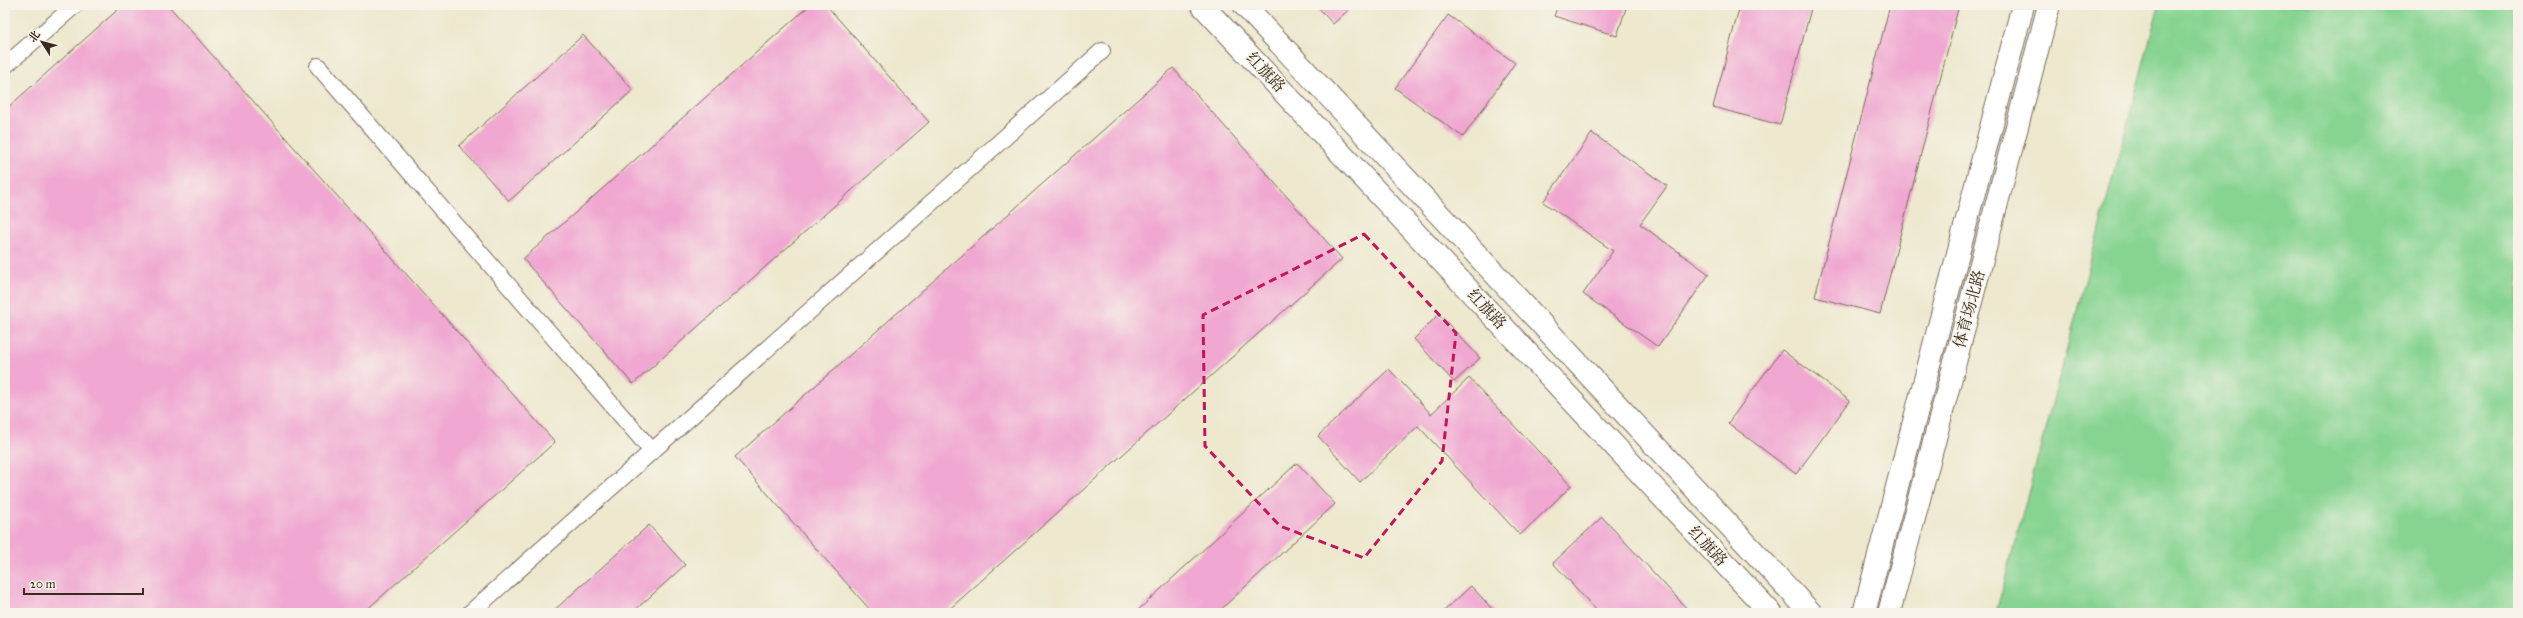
<svg xmlns="http://www.w3.org/2000/svg" width="2523" height="618" viewBox="0 0 2523 618" font-family="'IM FELL Great Primer','Noto Serif SC',serif">
<style>
.pitch{fill:#87d492;stroke:#617f58}
.building{fill:#f0a7d1}
.lines{fill:none;stroke-linecap:round;stroke-linejoin:round}
.service-casing{stroke:#796c5c;stroke-width:18}
.tertiary-casing{stroke:#796c5c;stroke-width:24}
.secondary-casing{stroke:#796c5c;stroke-width:24}
.service{stroke:#fff;stroke-width:16}
.tertiary{stroke:#fff;stroke-width:22}
.secondary{stroke:#fff;stroke-width:22}
.marked{fill:none;stroke:#c2185b;stroke-width:3;stroke-dasharray:8 5;stroke-linejoin:round}
.labels{text-anchor:middle;dominant-baseline:central;stroke-width:3;stroke-linejoin:round;paint-order:stroke}
.street-label{font-size:16px;fill:#3b2a1e;stroke:#f7f3e8}
</style>
<rect width="100%" height="100%" fill="#f7f3e8"/>
<filter id="ink" filterUnits="userSpaceOnUse"><feTurbulence type="fractalNoise" baseFrequency=".025" numOctaves="2"/><feDisplacementMap in="SourceGraphic" scale="8" xChannelSelector="R" yChannelSelector="G"/><feConvolveMatrix kernelMatrix="1 2 1 2 8 2 1 2 1" color-interpolation-filters="sRGB"/></filter>
<filter id="wash" filterUnits="userSpaceOnUse"><feTurbulence type="fractalNoise" baseFrequency=".012" numOctaves="4" result="noise"/><feDisplacementMap in="SourceGraphic" scale="16" xChannelSelector="R" yChannelSelector="G"/><feGaussianBlur stdDeviation="0.9" result="paint"/><feColorMatrix in="noise" values="0 0 0 0 0 0 0 0 0 0 0 0 0 0 0 0 0 1.4 0 .05"/><feComposite in="paint" operator="in"/></filter>
<g filter="url(#wash)">
<rect width="100%" height="100%" fill="#ede8ce"/>
<polygon class="pitch" points="2159,5 2518,5 2518,613 1996,613"/>
<g id="blocks">
<g class="building">
<polygon points="123,5 168,5 555,442 363,613 5,613 5,110"/>
<polygon points="810,5 826,5 929,122 633,384 523,259"/>
<polygon points="1316,5 1354,5 1333,24"/>
<polygon points="1558,5 1627,5 1617,36 1554,16"/>
<polygon points="1740,5 1812,5 1780,125 1713,107"/>
<polygon points="1890,5 1959,5 1880,314 1815,297"/>
<polygon points="1448,15 1515,63 1463,137 1395,88"/>
<polygon points="583,35 633,90 509,201 459,146"/>
<polygon points="1173,68 1342,259 945,613 873,613 735,457"/>
<polygon points="1592,133 1667,186 1640,224 1709,274 1658,347 1583,294 1613,251 1543,202"/>
<polygon points="1439,314 1480,358 1454,382 1414,339"/>
<polygon points="1782,350 1850,401 1796,474 1728,423"/>
<polygon points="1389,369 1431,414 1469,378 1571,486 1520,535 1418,426 1360,482 1318,436"/>
<polygon points="1297,463 1335,504 1217,613 1135,613"/>
<polygon points="1602,517 1691,613 1599,613 1553,563"/>
<polygon points="649,525 685,565 632,613 551,613"/>
<polygon points="1471,586 1496,613 1442,613"/>
</g>
</g>
</g>
<g filter="url(#ink)">
<use href="#blocks" fill-opacity="0" stroke="#796c5c" stroke-width="1"/>
<g class="lines">
<defs>
<g id="service">
<polyline points="5,66 75,5"/>
<polyline points="318,66 652,451"/>
<polyline points="470,613 1102,51"/>
</g>
<g id="tertiary">
<polyline points="1864,613 2023,5"/>
<polyline points="1889,613 2049,5"/>
</g>
<g id="secondary">
<polyline points="1202,5 1771,613"/>
<polyline points="1244,5 1811,613"/>
</g>
</defs>
<use href="#service" class="service-casing"/>
<use href="#tertiary" class="tertiary-casing"/>
<use href="#secondary" class="secondary-casing"/>
<use href="#service" class="service"/>
<use href="#tertiary" class="tertiary"/>
<use href="#secondary" class="secondary"/>
</g>
</g>
<path class="marked" d="M1364 234 1456 333 1442 461 1364 558 1280 526 1205 446 1203 315Z"/>
<g class="labels">
<g class="street-label">
<text transform="translate(1266 72) rotate(47)">红旗路</text>
<text transform="translate(1487 309) rotate(47)">红旗路</text>
<text transform="translate(1969 309) rotate(-75)">体育场北路</text>
<text transform="translate(1708 546) rotate(47)">红旗路</text>
</g>
</g>
<rect width="2523" height="618" fill="none" stroke="#f7f3e8" stroke-width="20"/>
<g transform="translate(42 42) rotate(306)" stroke="#f7f3e8" stroke-width="3" paint-order="stroke">
<path d="M0-3L7 15L0 10L-7 15Z" fill="#3b2a1e"/>
<text y="-6" font-size="11" font-weight="bold" text-anchor="middle" fill="#3b2a1e">北</text>
</g>
<path d="M24 588v6h119v-6" fill="none" stroke="#3b2a1e" stroke-width="2"/>
<text x="30" y="588" font-size="12" fill="#3b2a1e" stroke="#f7f3e8" stroke-width="3" paint-order="stroke">20 m</text>
</svg>
